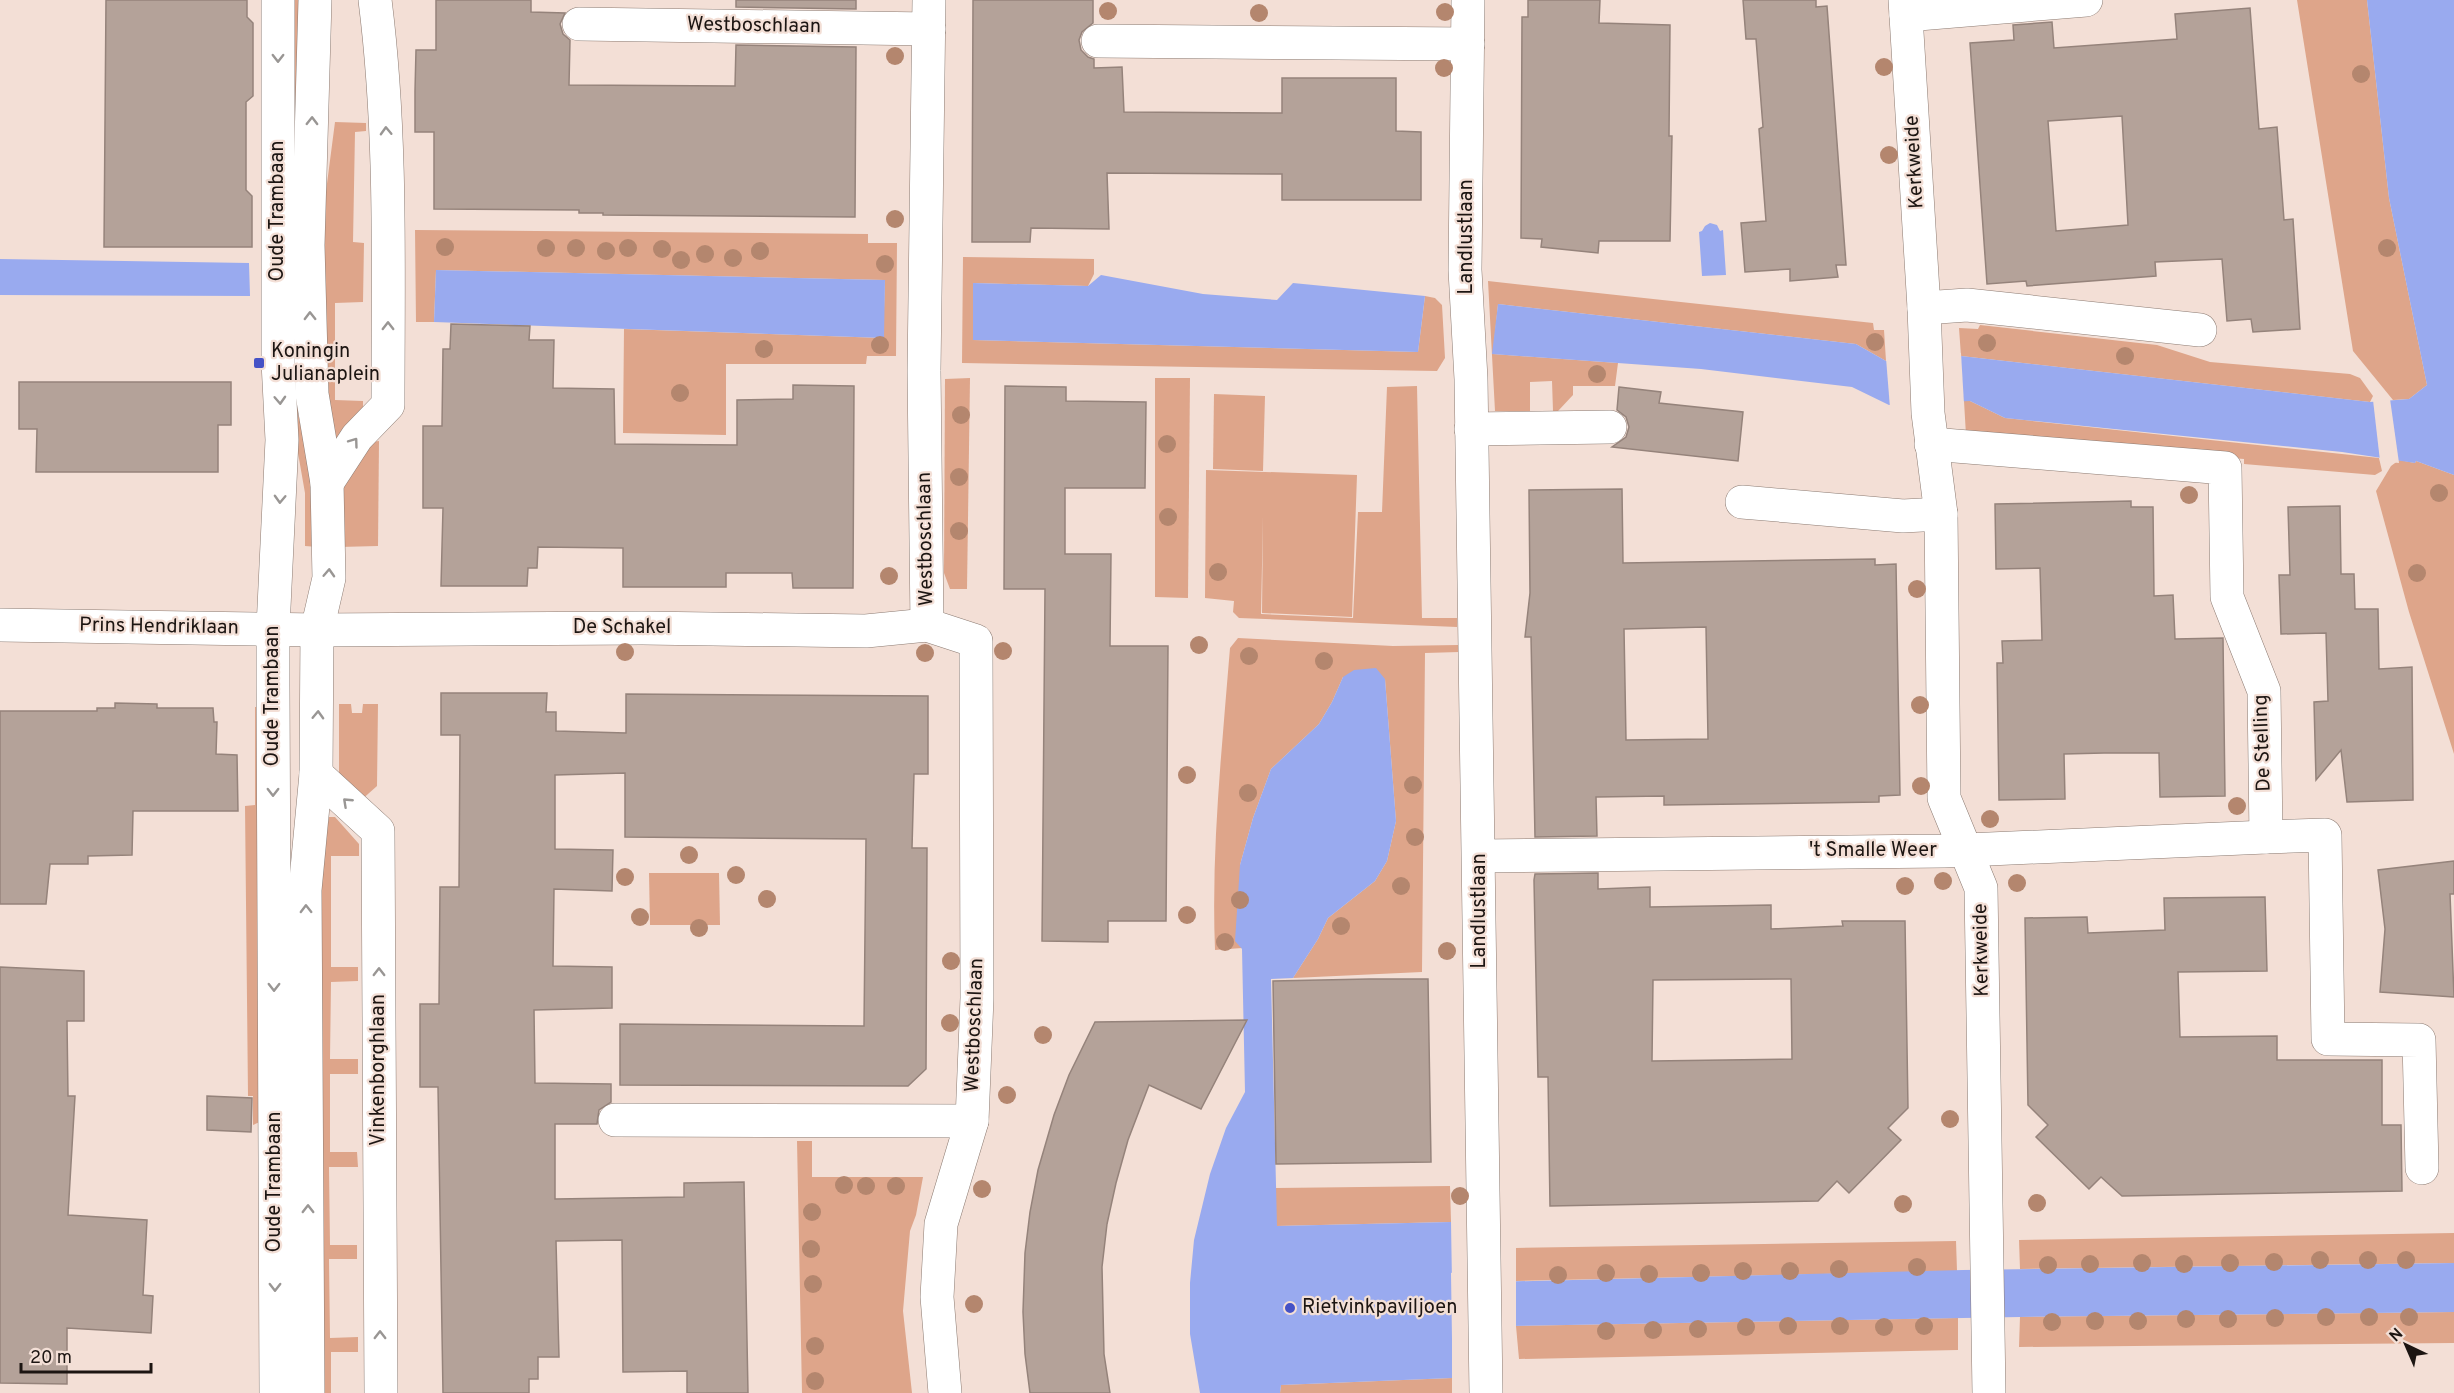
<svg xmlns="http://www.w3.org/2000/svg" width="2454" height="1393" viewBox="0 0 2454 1393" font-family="Overpass,sans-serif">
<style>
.green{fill:#dea58a}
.water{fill:#99aaef}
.pier{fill:#f3dfd6}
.building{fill:#b4a299;stroke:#95837b;stroke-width:1.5;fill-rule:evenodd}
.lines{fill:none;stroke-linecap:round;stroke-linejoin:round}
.minor-casing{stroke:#8c7b72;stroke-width:34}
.minor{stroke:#fff;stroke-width:33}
.tree{fill:#b4866e}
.oneway{stroke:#999694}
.poi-dot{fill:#4552c6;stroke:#f3dfd6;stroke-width:2}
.labels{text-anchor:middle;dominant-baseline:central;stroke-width:4.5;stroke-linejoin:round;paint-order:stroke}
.street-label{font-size:20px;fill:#1c1512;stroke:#f3dfd6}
.poi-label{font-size:20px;fill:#1c1512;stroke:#f3dfd6;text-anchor:start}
</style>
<rect width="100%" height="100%" fill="#f3dfd6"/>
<g class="green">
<polygon points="290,0 302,0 298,414 317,493 318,547 305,546 305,493 291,413"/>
<polygon points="2297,0 2367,0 2389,198 2427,385 2409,399 2393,400 2353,351"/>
<polygon points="335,122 366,123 366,131 355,132 353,242 364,243 363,302 335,303 335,400 363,401 363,415 334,442 323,386 322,222"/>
<polygon points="415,230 868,234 868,243 897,243 896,356 867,356 866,364 726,364 726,435 623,433 624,329 883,338 885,280 436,270 434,322 416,322"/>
<polygon points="963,257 1094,259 1094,274 1088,286 973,283 973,340 1418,352 1425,296 1435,298 1442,305 1445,358 1437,371 962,363"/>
<polygon points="1488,281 1873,323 1874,330 1884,330 1886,361 1856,344 1498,304 1493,354 1618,363 1615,386 1573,386 1573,395 1558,411 1553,411 1552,381 1530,382 1530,411 1495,411"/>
<polygon points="1980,325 2157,345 2210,362 2350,374 2360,378 2373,396 2370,402 1961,356 1959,328 1978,329"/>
<polygon points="970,378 967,589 950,589 944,573 945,379"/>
<polygon points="1155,378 1190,378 1188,598 1155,597"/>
<polygon points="1417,386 1422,618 1457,618 1457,627 1239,618 1233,612 1234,601 1205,598 1206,470 1357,475 1352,617 1262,613 1263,516 1261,614 1353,618 1358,512 1382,512 1387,387"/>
<polygon points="1214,394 1265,396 1263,471 1213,469"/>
<polygon points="1964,401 1970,401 2005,418 2379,458 2382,471 2375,475 2244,464 2244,459 1976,438 1966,435"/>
<polygon points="379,441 378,546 339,547 339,489 372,442"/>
<polygon points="2399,460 2415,463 2416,461 2454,475 2454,754 2409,612 2376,491 2391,466"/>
<path d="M1238 638 1393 646 1458 645 1459 652 1425 653 1422 972 1293 978 1318 939 1328 918 1375 881 1387 861 1396 821 1385 679 1343 677 1332 702 1319 724 1271 769 1253 818 1240 865 1242 948 1215 950C1211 849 1222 748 1230 648Z"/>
<polygon points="339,704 351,704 352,713 362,713 363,704 378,704 377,786 359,802 339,775"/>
<polygon points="255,707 263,707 264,1120 253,1125 253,1096 248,1096 245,806 255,805"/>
<polygon points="329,817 335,817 359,844 359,856 331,856 331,967 358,967 358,981 331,982 330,1059 358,1059 358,1074 330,1074 330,1152 357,1152 358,1167 329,1167 330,1245 357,1245 357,1259 329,1259 330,1338 358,1337 358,1352 331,1352 331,1393 319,1393 316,890"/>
<polygon points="649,873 719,873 720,925 650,925"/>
<polygon points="797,1141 812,1141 812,1177 923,1177 916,1215 910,1231 903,1311 912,1393 802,1393"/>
<polygon points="1450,1186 1451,1222 1276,1226 1276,1188"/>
<polygon points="2454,1233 2454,1263 2020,1269 2019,1240"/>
<polygon points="1956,1241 1957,1271 1516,1281 1516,1248"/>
<polygon points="2454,1312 2454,1343 2019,1347 2020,1317"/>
<polygon points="1958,1318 1958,1350 1519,1359 1516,1326"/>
<polygon points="1452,1378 1452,1393 1280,1393 1281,1385"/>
</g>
<g class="water">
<polygon points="2367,0 2454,0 2454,475 2416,461 2415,463 2342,452 2005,418 1970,401 1889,405 1852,387 1701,369 1492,354 1498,304 1856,344 1886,361 1961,356 2370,402 2409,399 2427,385 2389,198"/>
<polygon points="1710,223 1717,225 1720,231 1723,230 1726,275 1702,276 1699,232 1702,231 1705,226"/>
<polygon points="0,259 249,263 250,296 0,295"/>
<polygon points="436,270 885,280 884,338 434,322"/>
<polygon points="1101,275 1203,294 1277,300 1293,283 1425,296 1418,352 973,340 973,283 1088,286"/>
<polygon points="1376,668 1385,679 1396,821 1387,861 1375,881 1328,918 1318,939 1293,978 1271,979 1277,1226 1451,1222 1452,1283 1963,1270 2454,1263 2454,1312 2020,1317 1452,1327 1452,1378 1281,1385 1280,1393 1200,1393 1190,1334 1190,1283 1194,1240 1210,1174 1226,1128 1245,1092 1242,949 1235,941 1240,865 1253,818 1271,769 1319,724 1332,702 1343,677 1354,670"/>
</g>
<g class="pier">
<polygon points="1961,353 1964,404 1890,408 1886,358"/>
<polygon points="2390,399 2399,463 2380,461 2373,400"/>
<polygon points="1454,1272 1454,1280 1516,1278 1516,1329 1454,1330 1455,1339 1452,1339 1451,1273"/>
</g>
<g class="building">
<polygon points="106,0 247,0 247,17 253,23 253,96 246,102 246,190 252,196 252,247 104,247"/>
<polygon points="436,0 531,0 531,12 565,13 560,24 563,34 570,40 569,85 735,86 736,45 856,47 855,217 603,215 603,213 579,213 579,210 434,209 434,132 415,132 415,91 416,50 436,50"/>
<polygon points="736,0 856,0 856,9 736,7"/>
<polygon points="973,0 1093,0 1093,23 1082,32 1079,40 1081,50 1088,57 1094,59 1094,68 1122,67 1124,112 1282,113 1282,78 1396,78 1396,131 1421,132 1421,200 1282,200 1282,174 1107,173 1109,229 1031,228 1030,242 972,242"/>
<polygon points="1528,0 1600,0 1599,23 1670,25 1669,136 1672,136 1670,241 1599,241 1598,253 1541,247 1542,239 1521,238 1522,17 1528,17"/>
<polygon points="1743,0 1816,0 1816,7 1827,6 1846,265 1836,265 1838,277 1790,281 1790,269 1745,272 1741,223 1766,221 1759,129 1763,127 1756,39 1746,39"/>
<path d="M2250 8 2259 129 2277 127 2284 220 2293 219 2300 329 2253 332 2251 319 2227 321 2222 259 2155 262 2156 276 2027 286 2026 281 1987 284 1970 43 2014 40 2013 25 2052 22 2054 48 2177 39 2175 14ZM2122 116 2128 225 2056 231 2048 121Z"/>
<polygon points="451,324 530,326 529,340 554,340 553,388 614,389 615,444 737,445 737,400 793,399 793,385 854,386 853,588 793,588 792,573 726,573 726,587 623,587 623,548 538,547 537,568 528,568 527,586 441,586 443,508 423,508 423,426 442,426 443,349 450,349"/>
<polygon points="19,382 231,382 231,425 218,425 218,472 36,472 37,429 19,429"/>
<polygon points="1005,386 1066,387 1066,401 1146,402 1145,488 1065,488 1065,554 1111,554 1110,646 1168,646 1166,921 1108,921 1108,942 1042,941 1045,589 1004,589"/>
<polygon points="1619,387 1661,392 1659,403 1743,412 1738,461 1612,447 1626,437 1629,427 1626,417 1617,410"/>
<path d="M1622 489 1623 563 1875 559V565L1896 564 1900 795 1879 796V802L1664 805V796L1596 797 1597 836 1535 837 1531 637H1525L1530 593 1529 490ZM1706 627 1708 739 1626 740 1624 629Z"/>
<polygon points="2131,501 2131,507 2153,507 2154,596 2173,595 2175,639 2223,638 2225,796 2160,797 2159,753 2104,753 2064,754 2065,799 1999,800 1997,663 2003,663 2002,641 2042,640 2040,568 1996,569 1995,504"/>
<polygon points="2340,506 2341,574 2354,574 2355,609 2378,609 2379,669 2412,667 2413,800 2347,802 2341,750 2316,780 2314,702 2328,701 2326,633 2281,634 2279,575 2290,575 2288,507"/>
<polygon points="441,693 547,693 546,712 556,712 556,731 626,733 626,694 928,696 928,774 914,774 912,848 927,848 926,1069 908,1086 620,1085 620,1024 864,1026 866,839 625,837 625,773 555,775 555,849 613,850 612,891 554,889 553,966 612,967 612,1008 534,1010 535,1083 611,1084 611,1102 599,1110 597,1124 555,1124 555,1199 684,1197 684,1183 744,1182 748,1393 687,1393 687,1371 623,1372 622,1240 556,1241 559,1357 538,1357 538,1379 529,1379 529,1393 443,1393 438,1087 420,1087 420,1004 439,1004 440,887 459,887 460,735 441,735"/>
<polygon points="115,703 157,704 157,708 213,708 214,722 217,722 216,754 237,755 238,811 133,811 132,855 88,856 88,864 50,864 46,904 0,904 0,711 97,711 97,708 115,708"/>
<polygon points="2454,861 2454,894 2450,894 2454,997 2380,992 2385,929 2378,870"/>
<path d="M1598 873V889L1650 887V907L1771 905V929L1843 926 1842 921H1905L1908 1108 1888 1128 1901 1140 1849 1193 1837 1181 1818 1201 1550 1206 1548 1077H1538L1534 880 1535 874ZM1791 979 1792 1059 1652 1061 1653 980Z"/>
<polygon points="2265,897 2267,971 2178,972 2180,1037 2277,1036 2277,1060 2382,1060 2382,1125 2401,1125 2402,1191 2122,1196 2101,1177 2089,1189 2036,1137 2048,1125 2028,1105 2025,918 2087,917 2088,933 2165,930 2164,898"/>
<polygon points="0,967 84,971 84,1021 67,1021 68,1096 75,1096 68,1215 147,1220 143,1295 153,1296 151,1333 67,1328 67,1384 0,1383"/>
<polygon points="1369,979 1428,979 1431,1162 1276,1164 1273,981"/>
<polygon points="1247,1020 1201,1109 1149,1085 1128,1140 1116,1183 1107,1224 1102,1267 1104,1354 1110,1393 1030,1393 1025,1354 1023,1312 1025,1253 1030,1212 1038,1170 1054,1115 1069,1075 1095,1022"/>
<polygon points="207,1096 252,1098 251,1132 207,1130"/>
</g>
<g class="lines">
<defs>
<g id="minor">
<polyline points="929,0 924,371 927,625 976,641 977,998 972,1121 941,1224 937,1297 945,1393"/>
<polyline points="1468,0 1465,270 1471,379 1486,1393"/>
<polyline points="1905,0 1924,308 1928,413 1941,514 1944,798 1981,888 1989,1393"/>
<polyline points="1906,15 2086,0"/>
<polyline points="579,24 929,29"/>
<polyline points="1098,41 1468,44"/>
<polyline points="1924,308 1967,305 2200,330"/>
<polyline points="1471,429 1610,427"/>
<polyline points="1931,444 2225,468 2227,597 2264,691 2266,837 2325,835 2328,1039 2419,1040 2422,1168"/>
<path d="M327 483 357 437 388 405C388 270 392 134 375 0"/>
<polyline points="1742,502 1903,516 1941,514"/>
<polyline points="0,625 317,630 642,628 866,631 927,625"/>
<polyline points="316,774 378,831 381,1393"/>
<polyline points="1480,856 1944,851 2266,837"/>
<polyline points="615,1120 972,1121"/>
<polyline points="276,1393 273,686 273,628 282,440 278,362 278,0"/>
<polyline points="308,1393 305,890 316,774 317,630 329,578 327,483 312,394 308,245 315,0"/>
</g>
</defs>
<use href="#minor" class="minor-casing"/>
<use href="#minor" class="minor"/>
</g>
<g class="tree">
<circle cx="1108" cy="11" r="9"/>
<circle cx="1445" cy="12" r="9"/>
<circle cx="1259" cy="13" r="9"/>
<circle cx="895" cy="56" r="9"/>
<circle cx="1884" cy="67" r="9"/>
<circle cx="1444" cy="68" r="9"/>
<circle cx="2361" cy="74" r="9"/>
<circle cx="1889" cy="155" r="9"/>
<circle cx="895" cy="219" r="9"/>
<circle cx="445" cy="247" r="9"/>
<circle cx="546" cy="248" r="9"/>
<circle cx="576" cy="248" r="9"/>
<circle cx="628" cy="248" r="9"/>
<circle cx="2387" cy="248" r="9"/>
<circle cx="662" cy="249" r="9"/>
<circle cx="606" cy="251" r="9"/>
<circle cx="760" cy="251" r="9"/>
<circle cx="705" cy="254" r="9"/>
<circle cx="733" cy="258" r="9"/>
<circle cx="681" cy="260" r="9"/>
<circle cx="885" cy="264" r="9"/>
<circle cx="1875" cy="342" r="9"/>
<circle cx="1987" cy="343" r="9"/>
<circle cx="880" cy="345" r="9"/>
<circle cx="764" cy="349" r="9"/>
<circle cx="2125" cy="356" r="9"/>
<circle cx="1597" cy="374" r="9"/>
<circle cx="680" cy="393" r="9"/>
<circle cx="961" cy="415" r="9"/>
<circle cx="1167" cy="444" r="9"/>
<circle cx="959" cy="477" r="9"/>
<circle cx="2439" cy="493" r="9"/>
<circle cx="2189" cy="495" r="9"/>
<circle cx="1168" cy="517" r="9"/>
<circle cx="959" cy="531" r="9"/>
<circle cx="1218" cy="572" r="9"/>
<circle cx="2417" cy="573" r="9"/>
<circle cx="889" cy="576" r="9"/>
<circle cx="1917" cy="589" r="9"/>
<circle cx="1199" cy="645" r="9"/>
<circle cx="1003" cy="651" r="9"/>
<circle cx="625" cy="652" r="9"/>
<circle cx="925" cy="653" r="9"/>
<circle cx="1249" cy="656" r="9"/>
<circle cx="1324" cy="661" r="9"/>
<circle cx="1920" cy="705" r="9"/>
<circle cx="1187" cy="775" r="9"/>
<circle cx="1413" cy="785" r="9"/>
<circle cx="1921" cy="786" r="9"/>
<circle cx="1248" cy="793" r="9"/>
<circle cx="2237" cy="806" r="9"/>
<circle cx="1990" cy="819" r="9"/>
<circle cx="1415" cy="837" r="9"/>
<circle cx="689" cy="855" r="9"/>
<circle cx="736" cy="875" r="9"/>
<circle cx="625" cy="877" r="9"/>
<circle cx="1943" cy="881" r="9"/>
<circle cx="2017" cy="883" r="9"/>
<circle cx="1401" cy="886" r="9"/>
<circle cx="1905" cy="886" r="9"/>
<circle cx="767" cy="899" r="9"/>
<circle cx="1240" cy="900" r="9"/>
<circle cx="1187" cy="915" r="9"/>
<circle cx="640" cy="917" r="9"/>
<circle cx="1341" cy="926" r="9"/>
<circle cx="699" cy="928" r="9"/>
<circle cx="1225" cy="942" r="9"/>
<circle cx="1447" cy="951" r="9"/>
<circle cx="951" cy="961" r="9"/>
<circle cx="950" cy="1023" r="9"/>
<circle cx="1043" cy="1035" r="9"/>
<circle cx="1007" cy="1095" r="9"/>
<circle cx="1950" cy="1119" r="9"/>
<circle cx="844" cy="1185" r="9"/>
<circle cx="866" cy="1186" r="9"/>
<circle cx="896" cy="1186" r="9"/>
<circle cx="982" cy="1189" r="9"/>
<circle cx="1460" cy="1196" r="9"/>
<circle cx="2037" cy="1203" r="9"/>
<circle cx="1903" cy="1204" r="9"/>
<circle cx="812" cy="1212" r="9"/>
<circle cx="811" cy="1249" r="9"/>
<circle cx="2320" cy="1260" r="9"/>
<circle cx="2368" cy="1260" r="9"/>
<circle cx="2406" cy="1260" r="9"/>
<circle cx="2274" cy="1262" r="9"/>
<circle cx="2142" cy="1263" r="9"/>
<circle cx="2230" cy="1263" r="9"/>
<circle cx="2090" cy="1264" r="9"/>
<circle cx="2184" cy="1264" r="9"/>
<circle cx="2048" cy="1265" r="9"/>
<circle cx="1917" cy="1267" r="9"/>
<circle cx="1839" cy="1269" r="9"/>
<circle cx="1743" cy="1271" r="9"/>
<circle cx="1790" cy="1271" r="9"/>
<circle cx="1606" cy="1273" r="9"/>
<circle cx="1701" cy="1273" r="9"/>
<circle cx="1649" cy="1274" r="9"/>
<circle cx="1558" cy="1275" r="9"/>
<circle cx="813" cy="1284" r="9"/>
<circle cx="974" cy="1304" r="9"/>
<circle cx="2326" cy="1317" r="9"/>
<circle cx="2369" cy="1317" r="9"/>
<circle cx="2409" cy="1317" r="9"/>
<circle cx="2275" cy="1318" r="9"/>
<circle cx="2186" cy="1319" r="9"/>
<circle cx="2228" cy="1319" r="9"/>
<circle cx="2095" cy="1321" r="9"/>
<circle cx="2138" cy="1321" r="9"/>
<circle cx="2052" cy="1322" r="9"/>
<circle cx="1788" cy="1326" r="9"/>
<circle cx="1840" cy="1326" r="9"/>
<circle cx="1924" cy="1326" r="9"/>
<circle cx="1746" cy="1327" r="9"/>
<circle cx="1884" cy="1327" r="9"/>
<circle cx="1698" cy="1329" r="9"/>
<circle cx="1653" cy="1330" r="9"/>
<circle cx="1606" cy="1331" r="9"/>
<circle cx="815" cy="1346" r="9"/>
<circle cx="815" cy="1381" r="9"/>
</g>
<defs><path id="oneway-chevron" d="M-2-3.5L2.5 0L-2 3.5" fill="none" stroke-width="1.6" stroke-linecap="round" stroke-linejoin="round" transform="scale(1.5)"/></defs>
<g class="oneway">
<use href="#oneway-chevron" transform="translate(278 58) rotate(90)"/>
<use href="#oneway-chevron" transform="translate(312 121) rotate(-89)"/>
<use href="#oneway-chevron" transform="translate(386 131) rotate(-92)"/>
<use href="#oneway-chevron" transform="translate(310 316) rotate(-91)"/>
<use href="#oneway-chevron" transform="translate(388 326) rotate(-90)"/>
<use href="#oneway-chevron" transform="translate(280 400) rotate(87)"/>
<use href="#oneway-chevron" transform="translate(354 442) rotate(-54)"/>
<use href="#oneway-chevron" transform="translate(280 499) rotate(92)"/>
<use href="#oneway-chevron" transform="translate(329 573) rotate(-87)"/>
<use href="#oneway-chevron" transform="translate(318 715) rotate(-88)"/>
<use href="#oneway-chevron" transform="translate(273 792) rotate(90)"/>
<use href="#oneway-chevron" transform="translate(347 802) rotate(-137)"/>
<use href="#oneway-chevron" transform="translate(306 909) rotate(-91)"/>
<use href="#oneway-chevron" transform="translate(379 972) rotate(-90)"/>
<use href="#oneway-chevron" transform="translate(274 987) rotate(90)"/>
<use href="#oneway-chevron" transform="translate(308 1209) rotate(-90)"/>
<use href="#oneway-chevron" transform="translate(275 1287) rotate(90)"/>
<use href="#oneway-chevron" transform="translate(380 1335) rotate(-90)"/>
</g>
<g class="poi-dot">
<rect x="253" y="357" width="12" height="12" rx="3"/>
<circle cx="1290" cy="1308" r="6"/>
</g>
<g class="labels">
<g class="street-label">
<text transform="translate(754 26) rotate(1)">Westboschlaan</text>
<text transform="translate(1915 162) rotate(-93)">Kerkweide</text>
<text transform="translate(278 211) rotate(-90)">Oude Trambaan</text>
<text transform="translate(1467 237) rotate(-90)">Landlustlaan</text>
<text transform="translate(926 539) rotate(-91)">Westboschlaan</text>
<text transform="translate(159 627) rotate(1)">Prins Hendriklaan</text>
<text x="622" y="628">De Schakel</text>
<text transform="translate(273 696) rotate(-90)">Oude Trambaan</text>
<text transform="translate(2263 743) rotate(-92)">De Stelling</text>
<text x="1873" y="851">'t Smalle Weer</text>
<text transform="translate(1480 911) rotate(-90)">Landlustlaan</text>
<text transform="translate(1982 950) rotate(-91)">Kerkweide</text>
<text transform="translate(975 1025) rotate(-88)">Westboschlaan</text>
<text transform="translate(379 1070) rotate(-90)">Vinkenborghlaan</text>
<text transform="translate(275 1182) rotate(-90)">Oude Trambaan</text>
</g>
<g class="poi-label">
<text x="271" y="352">Koningin<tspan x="271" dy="23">Julianaplein</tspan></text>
<text x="1302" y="1308">Rietvinkpaviljoen</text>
</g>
</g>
<g transform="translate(2406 1345) rotate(316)" stroke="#f3dfd6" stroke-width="4.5" paint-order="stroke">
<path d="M0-4.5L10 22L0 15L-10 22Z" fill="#1c1512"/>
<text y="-9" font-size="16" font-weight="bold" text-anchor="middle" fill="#1c1512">N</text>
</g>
<path d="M21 1363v9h130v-9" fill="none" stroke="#1c1512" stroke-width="3"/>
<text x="30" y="1363" font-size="18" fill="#1c1512" stroke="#f3dfd6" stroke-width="4.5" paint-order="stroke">20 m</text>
</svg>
